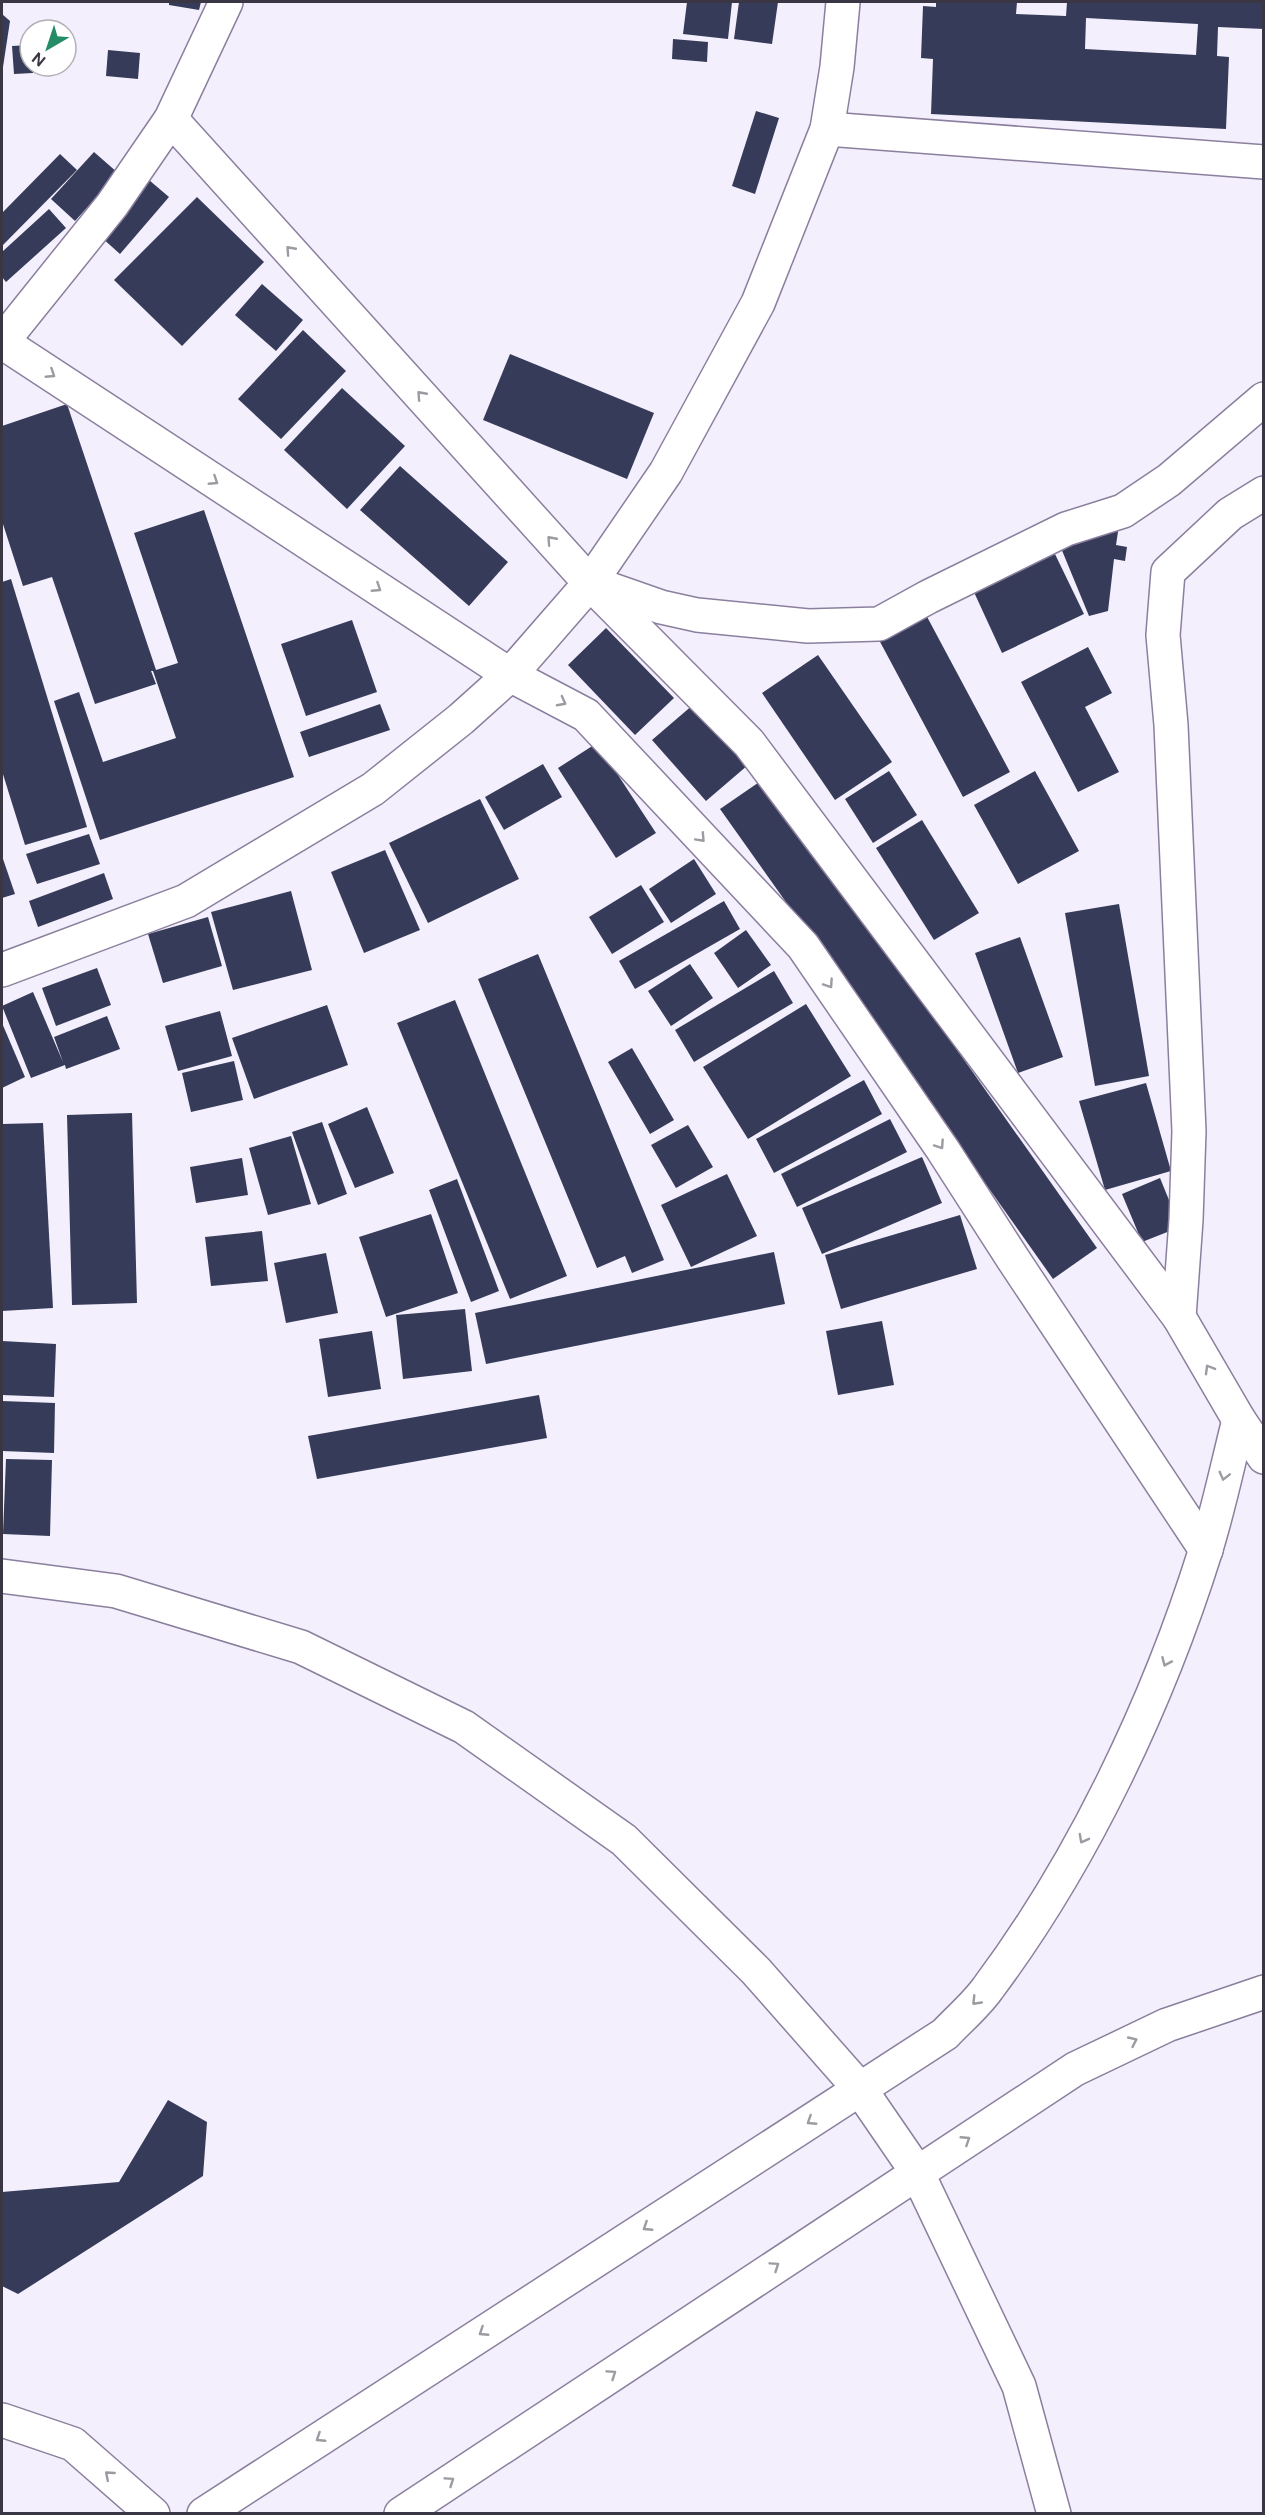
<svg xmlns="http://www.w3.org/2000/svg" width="1265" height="2515" viewBox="0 0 1265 2515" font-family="'DM Sans',sans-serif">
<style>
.building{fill:#363b59;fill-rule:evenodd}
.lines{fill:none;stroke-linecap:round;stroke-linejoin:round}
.minor-casing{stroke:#8b7f9e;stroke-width:36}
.minor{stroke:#fff;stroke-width:33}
.oneway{stroke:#9d9aa1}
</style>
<rect width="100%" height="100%" fill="#f4effd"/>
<g class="building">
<polygon points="169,2 201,2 199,10 169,5"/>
<polygon points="687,2 732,2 728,39 683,34"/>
<polygon points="739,2 778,2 772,44 734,39"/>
<path d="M936 2H1017L1016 14 1066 16 1067 2H1264V29L1218 27 1217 56 1229 57 1226 129 931 114 933 59 921 58 923 6 936 7ZM1086 18 1198 24 1196 55 1085 49Z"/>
<polygon points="2,14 10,21 3,67 2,66"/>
<polygon points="673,39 708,42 707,62 672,59"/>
<polygon points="30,45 30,66 33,66 33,73 14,74 12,46"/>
<polygon points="108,50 140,53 138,79 106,76"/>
<polygon points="756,111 779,118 755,194 732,186"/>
<polygon points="94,152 118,173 75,221 51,199"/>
<polygon points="60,154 77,170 2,246 2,213"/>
<polygon points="149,180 169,197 120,254 101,237"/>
<polygon points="197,197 264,262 182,346 114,280"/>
<polygon points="49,209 66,228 6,282 2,277 2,252"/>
<polygon points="262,284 303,320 276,351 235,315"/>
<polygon points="303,330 346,371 281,439 238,399"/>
<polygon points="510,354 654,413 627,479 483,420"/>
<polygon points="342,388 405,446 347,509 284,450"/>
<polygon points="67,404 156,670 178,663 134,533 204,510 294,777 100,840 54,701 79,692 103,762 176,738 153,671 151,671 156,684 95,704 52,577 23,586 2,521 2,426"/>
<polygon points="400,466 508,562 469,606 360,510"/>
<polygon points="1119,525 1116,545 1127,547 1125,561 1114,559 1108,611 1089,616 1061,548"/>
<polygon points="1054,552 1084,614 1002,653 973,590"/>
<polygon points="11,579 87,827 25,845 2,771 2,582"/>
<polygon points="925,613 1010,772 963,797 878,638"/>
<polygon points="352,620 377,692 306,716 281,644"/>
<polygon points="606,628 674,698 635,735 568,665"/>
<polygon points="1088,647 1112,693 1085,707 1119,772 1078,792 1021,682"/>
<polygon points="818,655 892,762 835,800 762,693"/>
<polygon points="380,704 390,730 309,757 300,732"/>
<polygon points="694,704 748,765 706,801 652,740"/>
<polygon points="597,743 656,833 616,858 558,768"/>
<polygon points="543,764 562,797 504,830 485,797"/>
<polygon points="889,771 917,815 873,843 845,799"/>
<polygon points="1035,771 1079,851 1018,884 974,805"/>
<polygon points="765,778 1097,1248 1053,1279 720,809"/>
<polygon points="480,799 519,879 428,923 389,843"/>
<polygon points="922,820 979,913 934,940 876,848"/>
<polygon points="89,834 100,864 37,884 26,854"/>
<polygon points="385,850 420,930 364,953 331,872"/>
<polygon points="2,856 15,894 2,898"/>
<polygon points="694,859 716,894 671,923 649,889"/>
<polygon points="104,873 113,899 38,927 29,901"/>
<polygon points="641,885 664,922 612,954 589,917"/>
<polygon points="291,891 312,970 233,990 211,912"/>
<polygon points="724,901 740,929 635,989 619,961"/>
<polygon points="1119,904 1149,1076 1095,1086 1065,913"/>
<polygon points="208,917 222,966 163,983 148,934"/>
<polygon points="746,930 771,965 738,988 714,953"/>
<polygon points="1020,937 1063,1057 1018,1073 975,953"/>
<polygon points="538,954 664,1260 632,1273 625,1256 597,1268 478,979"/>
<polygon points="690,964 713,998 671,1026 648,991"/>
<polygon points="97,968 111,1005 56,1026 42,988"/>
<polygon points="774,971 793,1003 694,1062 675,1030"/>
<polygon points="33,992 63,1062 54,1037 107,1016 120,1049 66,1069 65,1065 31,1078 2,1006"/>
<polygon points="455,1000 567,1276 510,1299 397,1023"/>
<polygon points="806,1004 851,1076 748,1139 703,1067"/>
<polygon points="327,1005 348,1065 254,1099 232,1038"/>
<polygon points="220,1011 232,1056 178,1071 165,1026"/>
<polygon points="2,1023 25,1077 2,1088"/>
<polygon points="632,1048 674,1120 650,1134 608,1062"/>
<polygon points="234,1061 243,1100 191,1112 182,1073"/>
<polygon points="864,1080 882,1114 774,1173 756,1139"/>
<polygon points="1146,1083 1171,1171 1105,1190 1079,1101"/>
<polygon points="367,1107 394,1173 355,1188 328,1124"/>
<polygon points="132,1113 137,1303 72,1305 67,1115"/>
<polygon points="890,1119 907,1152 797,1207 781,1174"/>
<polygon points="322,1122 347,1194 318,1205 292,1132"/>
<polygon points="43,1123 53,1308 2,1311 2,1124"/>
<polygon points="688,1125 713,1167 676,1188 651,1145"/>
<polygon points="291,1136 311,1204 268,1215 249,1148"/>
<polygon points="922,1157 942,1203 822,1254 802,1208"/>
<polygon points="242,1158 248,1195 196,1203 190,1167"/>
<polygon points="727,1174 757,1236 691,1267 661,1205"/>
<polygon points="1160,1178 1180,1227 1142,1242 1122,1194"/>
<polygon points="457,1179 499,1291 471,1302 429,1190"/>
<polygon points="431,1214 458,1293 386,1317 359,1237"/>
<polygon points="960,1215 977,1269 841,1309 825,1255"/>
<polygon points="262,1231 268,1281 211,1286 205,1237"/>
<polygon points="774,1252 785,1304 486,1364 475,1313"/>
<polygon points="326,1253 338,1313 286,1323 274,1263"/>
<polygon points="465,1309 472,1371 403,1379 396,1315"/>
<polygon points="882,1321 894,1385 838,1395 826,1331"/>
<polygon points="372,1331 381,1389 328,1397 319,1339"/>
<polygon points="2,1341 56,1344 54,1397 2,1395"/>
<polygon points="539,1395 547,1438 317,1479 308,1436"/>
<polygon points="2,1401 55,1403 54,1453 2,1451"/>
<polygon points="6,1459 52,1460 50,1536 3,1534"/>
<polygon points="168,2100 207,2122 203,2176 18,2294 2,2286 2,2192 119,2182"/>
</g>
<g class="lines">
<defs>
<g id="minor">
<polyline points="171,119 590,583 749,743 1179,1317 1239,1420 1264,1457"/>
<polyline points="827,129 1264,162"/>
<polyline points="2,342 510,675 586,715 803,946 943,1150 1013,1259 1206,1550"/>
<polyline points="2,342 112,205 171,119 226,2"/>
<polyline points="598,585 661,607 697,615 808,626 879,624 928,597 1066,529 1123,511 1169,480 1264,399"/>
<polyline points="2,970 186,901 373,789 461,719 510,675 590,583 666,472 758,303 827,129 837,67 843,2"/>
<polyline points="1179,1317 1186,1220 1189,1131 1171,725 1163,635 1168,572 1230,514 1264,493"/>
<polyline points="2,1576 116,1591 301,1647 464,1727 624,1840 756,1971 860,2089 917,2172 1019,2386 1054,2514"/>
<polyline points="2,2420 73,2444 153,2514"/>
<path d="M204 2514 945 2034C959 2019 976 2005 988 1988 1083 1861 1158 1702 1205 1552 1219 1508 1228 1463 1239 1420"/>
<polyline points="401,2514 1075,2069 1167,2025 1264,1992"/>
</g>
</defs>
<use href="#minor" class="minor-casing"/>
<use href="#minor" class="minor"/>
</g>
<defs><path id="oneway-chevron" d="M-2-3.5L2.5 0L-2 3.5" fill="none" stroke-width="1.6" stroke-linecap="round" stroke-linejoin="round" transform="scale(1.5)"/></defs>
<g class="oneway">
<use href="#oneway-chevron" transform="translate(290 250) rotate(-132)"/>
<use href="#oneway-chevron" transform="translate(51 374) rotate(33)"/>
<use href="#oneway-chevron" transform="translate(421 395) rotate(-132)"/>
<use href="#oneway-chevron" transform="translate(214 481) rotate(33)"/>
<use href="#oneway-chevron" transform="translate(551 540) rotate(-132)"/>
<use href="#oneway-chevron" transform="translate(377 588) rotate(33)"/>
<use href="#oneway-chevron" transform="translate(562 702) rotate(28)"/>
<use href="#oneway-chevron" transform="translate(701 838) rotate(47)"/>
<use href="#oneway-chevron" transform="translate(829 984) rotate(56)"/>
<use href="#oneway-chevron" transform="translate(940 1145) rotate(56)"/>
<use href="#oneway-chevron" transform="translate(1209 1369) rotate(-120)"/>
<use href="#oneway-chevron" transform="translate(1224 1476) rotate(104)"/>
<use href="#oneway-chevron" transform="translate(1166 1662) rotate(114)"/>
<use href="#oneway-chevron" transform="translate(1083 1839) rotate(118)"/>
<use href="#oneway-chevron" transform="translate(976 2001) rotate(134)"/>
<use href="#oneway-chevron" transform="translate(1133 2041) rotate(-25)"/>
<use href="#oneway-chevron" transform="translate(811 2121) rotate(147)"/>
<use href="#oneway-chevron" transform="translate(966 2140) rotate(-33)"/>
<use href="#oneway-chevron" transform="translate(647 2227) rotate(147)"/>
<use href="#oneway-chevron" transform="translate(775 2266) rotate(-34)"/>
<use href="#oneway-chevron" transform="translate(483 2332) rotate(147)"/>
<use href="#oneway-chevron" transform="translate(612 2374) rotate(-34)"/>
<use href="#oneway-chevron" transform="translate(320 2438) rotate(147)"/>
<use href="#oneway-chevron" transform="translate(109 2475) rotate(-139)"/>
<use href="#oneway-chevron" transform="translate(450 2481) rotate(-34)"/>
</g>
<rect width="1265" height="2515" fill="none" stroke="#3b3643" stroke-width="6"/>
<g transform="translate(48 48) rotate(219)"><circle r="28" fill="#ffffff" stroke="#b1afb4" stroke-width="1.5"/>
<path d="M0-4.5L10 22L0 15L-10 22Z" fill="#258c68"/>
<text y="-9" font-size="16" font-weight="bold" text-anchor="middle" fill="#3b3643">N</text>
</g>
</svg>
